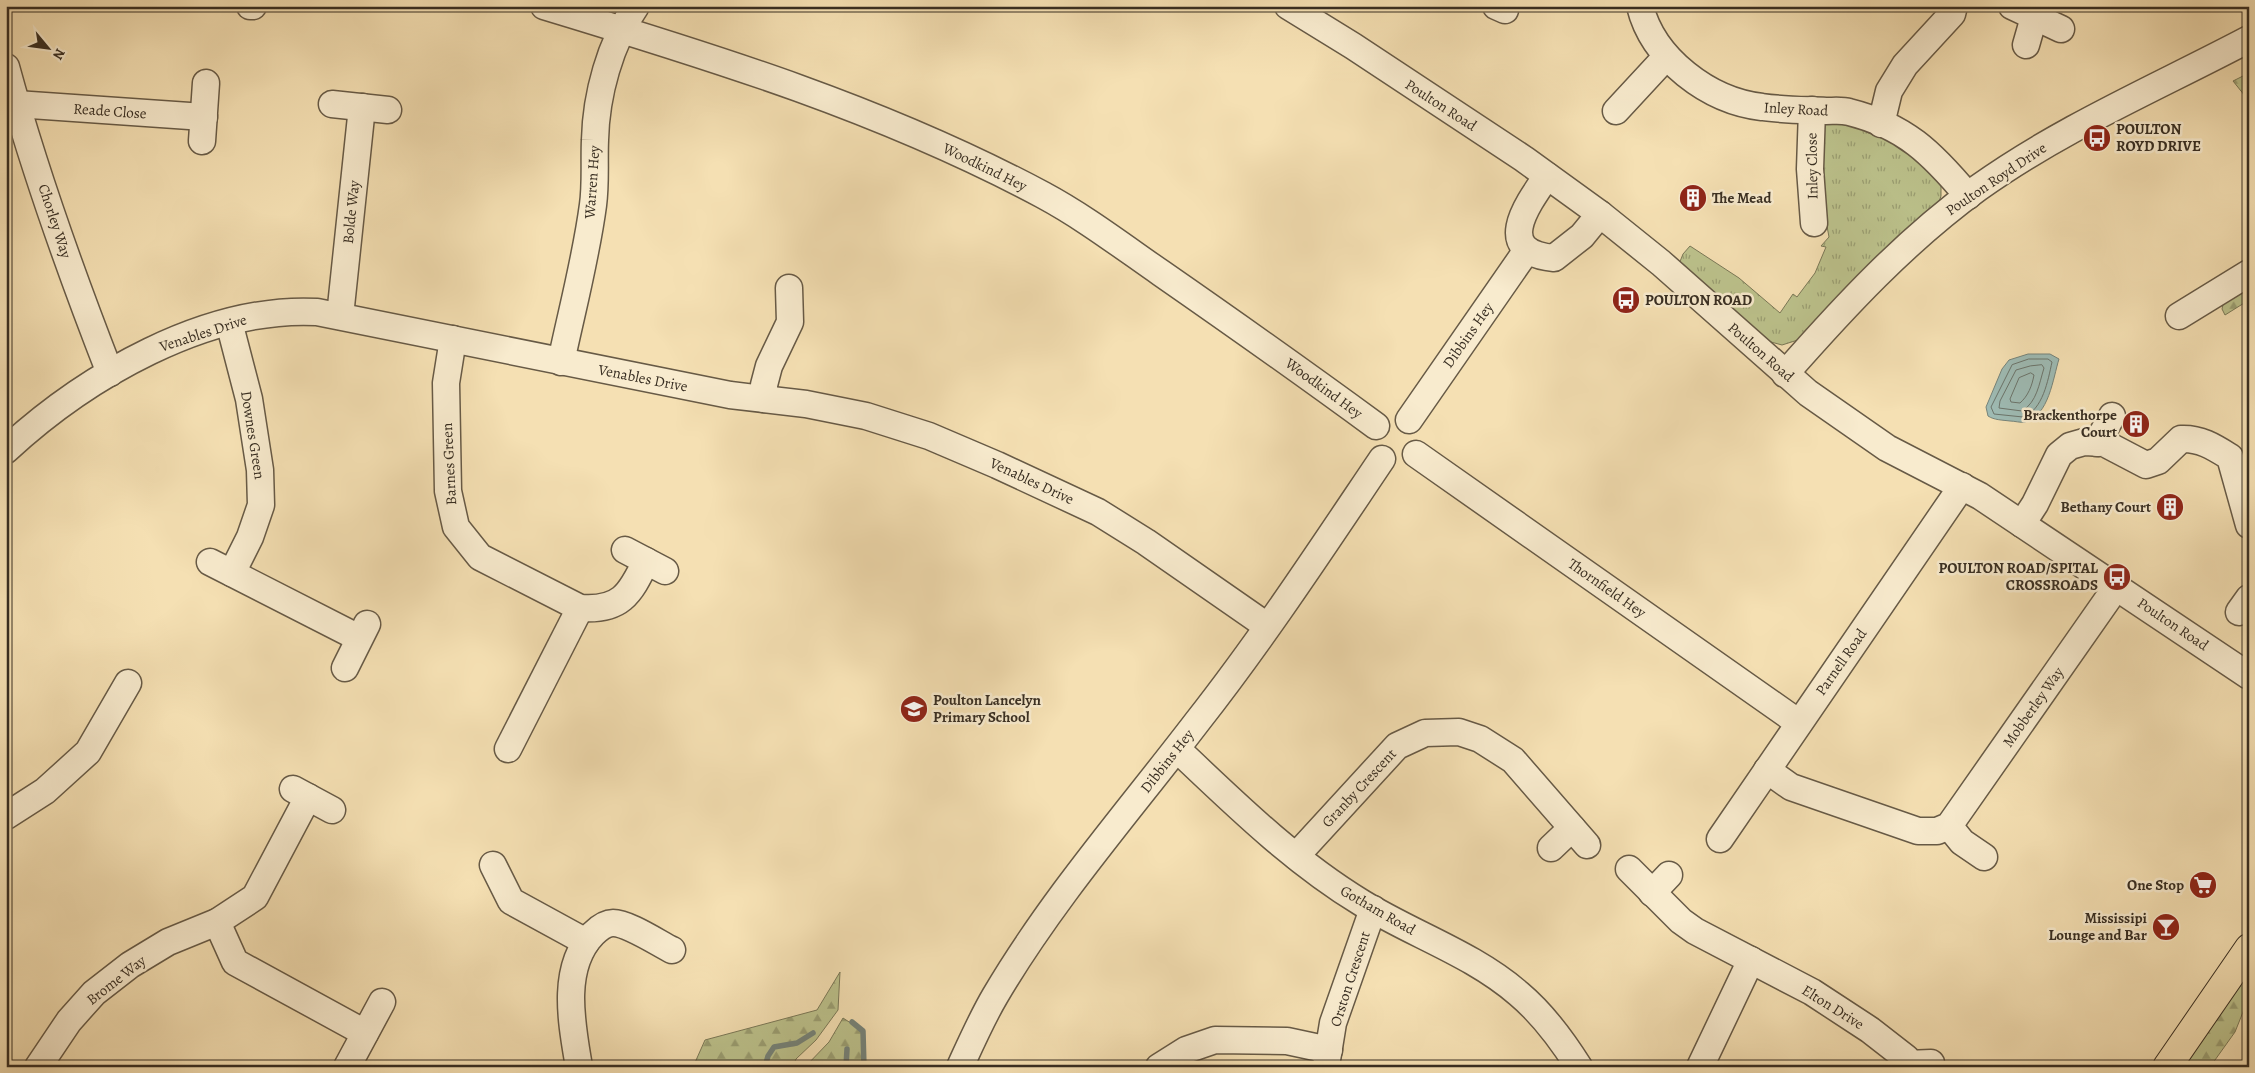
<svg xmlns="http://www.w3.org/2000/svg" width="2255" height="1073" viewBox="0 0 2255 1073" font-family="Alegreya,serif">
<style>
.grass{fill:url(#grass-tufts);stroke:#7a7857}
.forest{fill:url(#forest-firs);stroke:#7a7857}
.water{fill:#9ebbb4;stroke:#75837a}
.lines{fill:none;stroke-linecap:round;stroke-linejoin:round}
.shore{stroke:#6b746b;stroke-width:1}
.stream{stroke:#75837a;stroke-width:5.5}
.minor-casing{stroke:#675a46;stroke-width:29}
.major-casing{stroke:#382e22;stroke-width:30}
.minor{stroke:#f8ebce;stroke-width:26}
.major{stroke:#f5e0b3;stroke-width:28}
.labels{text-anchor:middle;dominant-baseline:central;stroke-width:5;stroke-linejoin:round;paint-order:stroke}
.street-label{font-size:15px;fill:#382e22;stroke:#f8ebce}
.poi-label{font-size:15px;font-weight:bold;fill:#382e22;stroke:#f8ebce;text-anchor:end}
</style>
<defs>
<pattern id="grass-tufts" width="24" height="20" patternUnits="userSpaceOnUse" patternTransform="scale(1.25)"><rect width="24" height="20" fill="#bcc28c"/><path d="M3 7l-1-3M5 7V3M7 7l1-3M15 17l-1-3M17 17v-4M19 17l1-3" fill="none" stroke="#9a9e72"/></pattern>
<pattern id="forest-firs" width="22" height="20" patternUnits="userSpaceOnUse" patternTransform="scale(1.25)"><rect width="22" height="20" fill="#bcc28c"/><path d="M5 1l3.5 6h-7zM16 11l3.5 6h-7z" fill="#9a9e72"/></pattern>
</defs>
<rect width="100%" height="100%" fill="#f5e0b3"/>
<filter id="stains"><feTurbulence type="fractalNoise" baseFrequency=".004" numOctaves="4"/><feColorMatrix values="0 0 0 0 .2 0 0 0 0 .09 0 0 0 0 .02 0 0 0 .5 -.17"/></filter>
<radialGradient id="worn" r=".72"><stop offset=".6" stop-color="#630" stop-opacity="0"/><stop offset="1" stop-color="#630" stop-opacity=".3"/></radialGradient>
<polygon class="grass" points="1840,119 1890,135 1941,180 1941,196 1937,207 1801,339 1782,345 1771,342 1679,264 1683,254 1690,246 1739,278 1780,313 1793,294 1797,297 1815,273 1826,247 1821,246 1829,237 1819,183 1822,129 1826,121"/>
<g class="forest">
<polygon points="2249,73 2249,101 2233,81"/>
<polygon points="2249,280 2249,300 2225,315 2222,309 2224,300"/>
<polygon points="2249,963 2249,997 2235,1032 2210,1067 2174,1067"/>
<polygon points="840,972 838,1010 816,1040 796,1059 793,1067 693,1067 705,1040 817,1010"/>
<polygon points="843,1018 863,1031 864,1067 805,1067 829,1042"/>
</g>
<path class="water" d="M2028 354H2050L2059 359C2053 378 2049 416 2025 422 2020 423 2015 421 2010 421 2002 420 1994 420 1988 416L1986 407 2002 369 2009 360Z"/>
<g class="lines">
<g class="shore">
<path d="M2029 359H2048L2052 362C2048 380 2043 410 2023 417L1994 414 1991 407 2012 365Z"/>
<path d="M2042 365 2044 368C2039 384 2037 402 2022 411L1999 408 2000 401 2016 370 2030 366Z"/>
<path d="M2031 373 2034 375C2032 386 2028 396 2020 403L2011 402 2010 399 2019 378Z"/>
</g>
<g class="stream">
<polyline points="852,1022 863,1031 864,1067"/>
<polyline points="765,1067 768,1056 774,1047 797,1043 813,1033"/>
<polyline points="846,1067 847,1049"/>
</g>
<defs>
<g id="minor">
<polyline points="250,6 253,6"/>
<path d="M544 6C716 58 884 110 1043 195 1084 217 1122 246 1161 273 1233 323 1305 374 1376 426"/>
<polyline points="1288,6 1353,46 1524,159 1600,214 1661,263 1808,393 1887,448 1980,496 2249,676"/>
<polyline points="1496,6 1505,10"/>
<path d="M1640 6C1653 59 1709 101 1762 107 1783 110 1805 110 1826 111 1834 111 1842 110 1849 112 1905 126 1932 153 1968 196"/>
<polyline points="2012,6 2061,29"/>
<polyline points="2026,45 2034,17"/>
<path d="M6 67C34 170 71 273 110 373"/>
<polyline points="16,104 204,117"/>
<polyline points="332,104 388,110"/>
<polyline points="1812,110 1810,169 1814,223"/>
<polyline points="1616,111 1666,57"/>
<polyline points="1881,124 1889,91 1905,65 1952,14 1954,6"/>
<polyline points="202,141 206,83"/>
<path d="M1547 176C1526 206 1493 252 1554 258L1582 236 1600 214"/>
<polyline points="340,316 362,107"/>
<polyline points="2179,316 2249,273"/>
<polyline points="229,322 249,399 260,470 261,505 250,537 232,573"/>
<path d="M453 339 446 383 448 491 456 527 480 557 580 608C620 611 630 595 646 561"/>
<path d="M561 362C572 310 586 258 593 205 596 183 594 161 595 140 596 95 610 43 636 6"/>
<path d="M1785 374C1844 307 1905 241 1978 188 2062 128 2158 87 2249 39"/>
<polyline points="764,399 764,385 769,366 790,322 789,288"/>
<polyline points="1409,420 1527,250"/>
<polyline points="2097,443 2112,416"/>
<path d="M6 450C85 377 206 306 317 312L730 395 806 404 866 416 929 436 997 465 1098 512 1146 542 1267 626"/>
<polyline points="1416,454 1799,723"/>
<path d="M2022 524 2035 504 2059 455 2070 446 2084 442 2104 443 2146 465 2158 461 2181 439C2200 438 2214 447 2230 457L2249 525"/>
<polyline points="625,550 665,571"/>
<polyline points="210,562 359,638"/>
<polyline points="2239,612 2249,598"/>
<polyline points="345,668 367,624"/>
<polyline points="508,749 580,608"/>
<path d="M1177 749C1235 804 1293 861 1362 903 1414 935 1473 954 1519 994 1544 1015 1562 1040 1579 1067"/>
<polyline points="1767,770 1791,787 1918,831 1937,831 1949,826 2117,586"/>
<polyline points="293,789 332,810"/>
<polyline points="6,816 45,791 88,752 128,683"/>
<polyline points="1949,826 1962,842 1984,857"/>
<polyline points="1720,839 1962,486"/>
<polyline points="1551,848 1572,828"/>
<polyline points="1296,856 1397,746 1425,733 1459,732 1480,739 1513,760 1587,845"/>
<polyline points="493,865 511,901 586,942"/>
<polyline points="1629,869 1681,921 1695,931 1812,992 1870,1030 1906,1058 1907,1067"/>
<polyline points="1652,893 1669,875"/>
<polyline points="217,922 235,962 365,1033"/>
<polyline points="1907,1064 1931,1063"/>
<polyline points="1326,1066 1333,1023 1373,909"/>
<polyline points="38,1067 69,1021 94,993 130,965 168,942 217,922 255,897 308,797"/>
<polyline points="347,1067 382,1002"/>
<path d="M579 1067C572 1025 560 968 593 934 598 929 605 923 613 923 628 923 658 943 672 950"/>
<path d="M960 1067C971 1043 982 1018 995 996 1052 899 1129 811 1197 722 1263 638 1322 548 1382 459"/>
<polyline points="1159,1067 1186,1050 1215,1040 1287,1041 1329,1050"/>
<polyline points="1700,1067 1751,960"/>
</g>
<polyline id="major" points="2167,1067 2249,948"/>
</defs>
<use href="#minor" class="minor-casing"/>
<use href="#major" class="major-casing"/>
<use href="#minor" class="minor"/>
<use href="#major" class="major"/>
</g>
<defs>
<symbol id="bus-disc" viewBox="-11 -11 22 22"><circle r="9.5" fill="#8f2418" stroke="#f8ebce"/><path d="M-5-6H5V4H4V6H2V4H-2V6H-4V4H-5ZM-3.5-4V0h7V-4ZM-3.5 1.2v1.5H-2V1.2ZM2 1.2v1.5H3.5V1.2Z" fill="#fff"/></symbol>
<symbol id="building-disc" viewBox="-11 -11 22 22"><circle r="9.5" fill="#8f2418" stroke="#f8ebce"/><path d="M-4-6H4V6H1V3H-1V6H-4ZM-2.5-4.3h1.7v1.8h-1.7ZM.8-4.3h1.7v1.8H.8ZM-2.5-1h1.7V.8h-1.7ZM.8-1h1.7V.8H.8Z" fill="#fff"/></symbol>
<symbol id="school-disc" viewBox="-11 -11 22 22"><circle r="9.5" fill="#8f2418" stroke="#f8ebce"/><path d="M0-5L7-2L0 1L-7-2ZM-4 1L0 2.5L4 1V4Q0 6-4 4Z" fill="#fff"/></symbol>
<symbol id="supermarket-disc" viewBox="-11 -11 22 22"><circle r="9.5" fill="#8f2418" stroke="#f8ebce"/><path d="M-6-5.5h2.5l.6 2H6L4.5 2H-2.5L-4.4-4H-6ZM-1.5 3.2a1.3 1.3 0 1 0 .1 0ZM3 3.2a1.3 1.3 0 1 0 .1 0Z" fill="#fff"/></symbol>
<symbol id="bar-disc" viewBox="-11 -11 22 22"><circle r="9.5" fill="#8f2418" stroke="#f8ebce"/><path d="M-6-5H6L.8 .8V4.5H3.5V6h-7V4.5H-.8V.8Z" fill="#fff"/></symbol>
</defs>
<g fill-rule="evenodd">
<use href="#bus-disc" x="2081" y="122" width="32" height="32"/>
<use href="#building-disc" x="1677" y="182" width="32" height="32"/>
<use href="#bus-disc" x="1610" y="284" width="32" height="32"/>
<use href="#building-disc" x="2120" y="408" width="32" height="32"/>
<use href="#building-disc" x="2154" y="491" width="32" height="32"/>
<use href="#bus-disc" x="2101" y="561" width="32" height="32"/>
<use href="#school-disc" x="898" y="693" width="32" height="32"/>
<use href="#supermarket-disc" x="2187" y="869" width="32" height="32"/>
<use href="#bar-disc" x="2150" y="911" width="32" height="32"/>
</g>
<g class="labels">
<g class="street-label">
<text transform="translate(1441 105) rotate(33)">Poulton Road</text>
<text transform="translate(1796 109) rotate(3)">Inley Road</text>
<text transform="translate(110 111) rotate(4)">Reade Close</text>
<text transform="translate(1812 166) rotate(-91)">Inley Close</text>
<text transform="translate(985 167) rotate(26)">Woodkind Hey</text>
<text transform="translate(1996 179) rotate(-34)">Poulton Royd Drive</text>
<text transform="translate(592 182) rotate(-86)">Warren Hey</text>
<text transform="translate(351 212) rotate(-84)">Bolde Way</text>
<text transform="translate(55 221) rotate(72)">Chorley Way</text>
<text transform="translate(203 333) rotate(-18)">Venables Drive</text>
<text transform="translate(1468 335) rotate(-55)">Dibbins Hey</text>
<text transform="translate(1761 352) rotate(41)">Poulton Road</text>
<text transform="translate(643 378) rotate(11)">Venables Drive</text>
<text transform="translate(1324 388) rotate(36)">Woodkind Hey</text>
<text transform="translate(253 435) rotate(81)">Downes Green</text>
<text transform="translate(449 464) rotate(-93)">Barnes Green</text>
<text transform="translate(1032 481) rotate(25)">Venables Drive</text>
<text transform="translate(1607 588) rotate(35)">Thornfield Hey</text>
<text transform="translate(2173 624) rotate(34)">Poulton Road</text>
<text transform="translate(1841 662) rotate(-55)">Parnell Road</text>
<text transform="translate(2033 707) rotate(-55)">Mobberley Way</text>
<text transform="translate(1167 761) rotate(-52)">Dibbins Hey</text>
<text transform="translate(1359 788) rotate(-47)">Granby Crescent</text>
<text transform="translate(1378 910) rotate(30)">Gotham Road</text>
<text transform="translate(1350 979) rotate(-72)">Orston Crescent</text>
<text transform="translate(116 980) rotate(-38)">Brome Way</text>
<text transform="translate(1833 1007) rotate(32)">Elton Drive</text>
</g>
<g class="poi-label">
<text x="2116" y="129" text-anchor="start">POULTON<tspan x="2116" dy="17">ROYD DRIVE</tspan></text>
<text x="1712" y="198" text-anchor="start">The Mead</text>
<text x="1645" y="300" text-anchor="start">POULTON ROAD</text>
<text x="2117" y="415">Brackenthorpe<tspan x="2117" dy="17">Court</tspan></text>
<text x="2151" y="507">Bethany Court</text>
<text x="2098" y="568">POULTON ROAD/SPITAL<tspan x="2098" dy="17">CROSSROADS</tspan></text>
<text x="933" y="700" text-anchor="start">Poulton Lancelyn<tspan x="933" dy="17">Primary School</tspan></text>
<text x="2184" y="885">One Stop</text>
<text x="2147" y="918">Mississipi<tspan x="2147" dy="17">Lounge and Bar</tspan></text>
</g>
</g>
<rect width="2255" height="1073" fill="none" stroke="#f5e0b3" stroke-width="25"/>
<rect x="8" y="8" width="2240" height="1058" fill="none" stroke="#382e22" stroke-width="2.5"/>
<rect x="12" y="12" width="2230" height="1048" fill="none" stroke="#382e22"/>
<g transform="translate(48 48) rotate(119)" stroke="#f8ebce" stroke-width="4" paint-order="stroke">
<path d="M0-4L9 19L0 12L-9 19Z" fill="#382e22"/>
<text y="-8" font-size="14" font-weight="bold" text-anchor="middle" fill="#382e22">N</text>
</g>
<rect width="100%" height="100%" filter="url(#stains)"/>
<rect width="100%" height="100%" fill="url(#worn)"/>
</svg>
